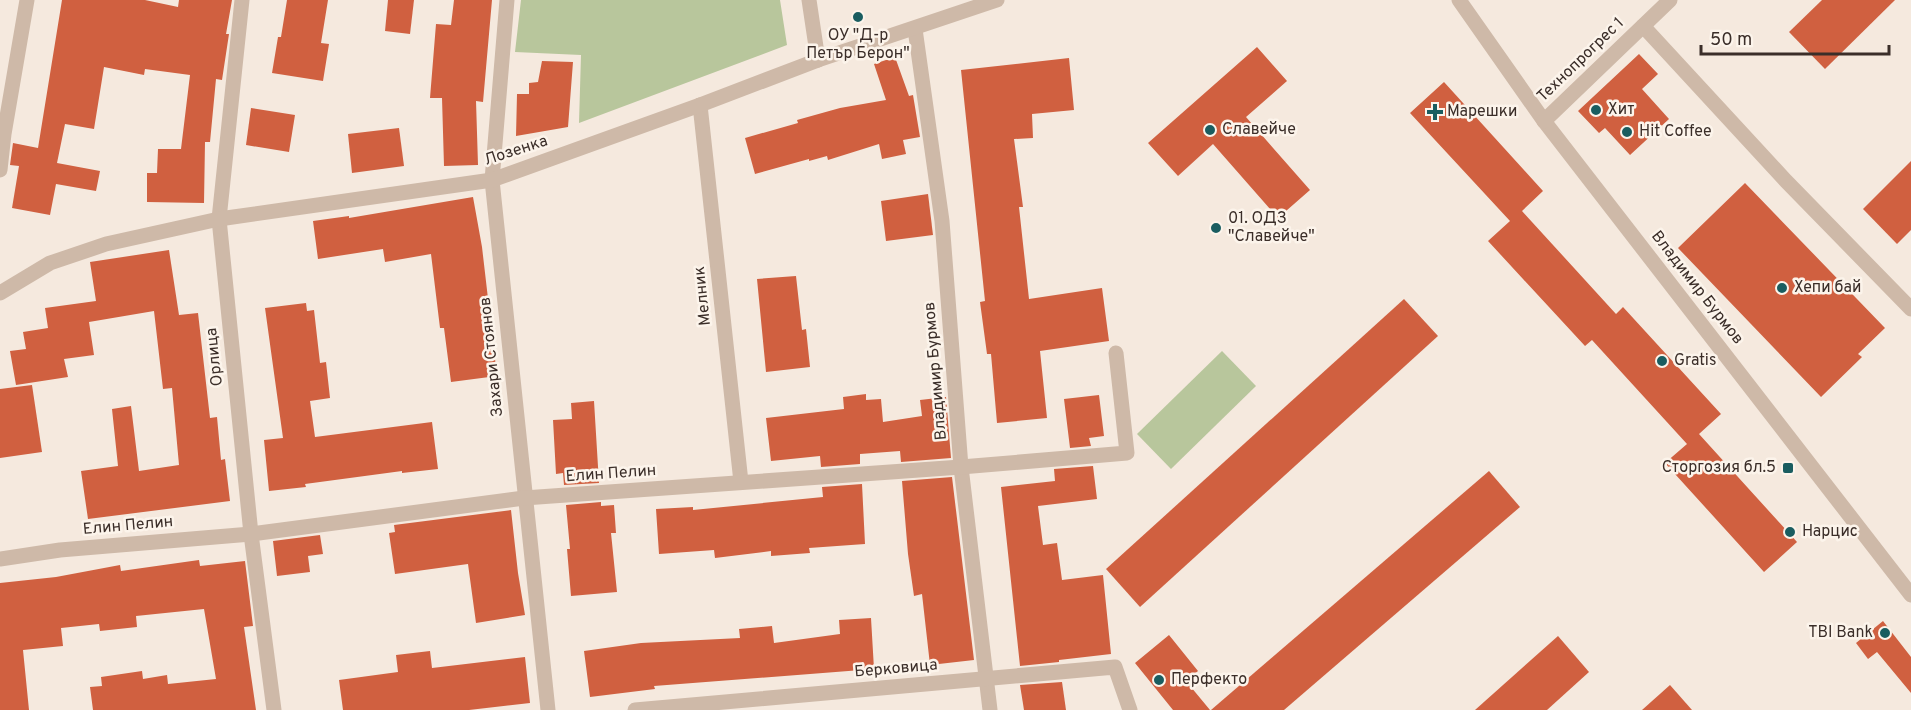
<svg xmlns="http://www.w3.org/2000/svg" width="1911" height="710" viewBox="0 0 1911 710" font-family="Overpass,sans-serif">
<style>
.green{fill:#b8c69c}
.building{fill:#d06040}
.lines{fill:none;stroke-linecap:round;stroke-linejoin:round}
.minor{stroke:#ceb9a8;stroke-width:15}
.poi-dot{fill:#1a5d60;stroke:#fcf4eb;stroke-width:2}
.labels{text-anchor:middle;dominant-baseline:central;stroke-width:5;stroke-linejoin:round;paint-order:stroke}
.poi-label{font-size:16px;fill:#3b2e29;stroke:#fcf4eb;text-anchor:start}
.street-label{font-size:16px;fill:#3b2e29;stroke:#fcf4eb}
</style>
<rect width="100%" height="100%" fill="#f5e9de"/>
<g class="green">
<polygon points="521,0 780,0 787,45 579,123 581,55 515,52"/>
<polygon points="1222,351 1256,386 1171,469 1137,434"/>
</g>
<g class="building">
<polygon points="62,0 145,0 178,7 179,0 232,0 226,34 229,34 222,80 216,79 210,142 205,142 204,203 147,202 147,173 157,173 158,149 181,149 190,75 145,69 144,75 104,67 94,129 65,124 57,163 100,171 96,191 56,184 50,215 12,208 19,166 10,165 13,143 38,148"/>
<polygon points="287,0 328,0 321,43 329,44 323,81 272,73 278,37 281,37"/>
<polygon points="388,0 414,0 410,34 385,31"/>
<polygon points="454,0 492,0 483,102 476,101 478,165 444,166 442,98 430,98 436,24 451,25"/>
<polygon points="1822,0 1895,0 1825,69 1789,32"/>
<polygon points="1257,47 1287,81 1246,117 1310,190 1278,218 1213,144 1178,176 1148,143"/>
<polygon points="1639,54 1658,74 1642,89 1669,119 1630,155 1605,128 1599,133 1578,111"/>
<polygon points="895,57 909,96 913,95 920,137 903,140 906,154 882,159 879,144 828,160 827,156 809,161 809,159 755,174 745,138 798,123 797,120 840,108 886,100 874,64"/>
<polygon points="1069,58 1074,110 1032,114 1033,138 1014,139 1023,207 1019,207 1029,299 1102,288 1109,341 1040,351 1047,418 997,423 991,354 987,354 980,302 985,301 961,70"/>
<polygon points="542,61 573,62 568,127 516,136 517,94 529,94 529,83 538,82"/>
<polygon points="1444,82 1543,191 1522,211 1616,314 1623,307 1721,414 1699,434 1797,542 1764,572 1665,463 1687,444 1592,340 1585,346 1488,241 1510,221 1410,113"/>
<polygon points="251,108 295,115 289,152 246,145"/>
<polygon points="399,128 404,166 352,173 348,134"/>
<polygon points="1911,161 1911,230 1897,244 1863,209"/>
<polygon points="1745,183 1885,328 1858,354 1862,357 1821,397 1678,248"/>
<polygon points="928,194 933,235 886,241 881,201"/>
<polygon points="473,197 482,247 497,376 451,382 444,328 440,328 431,254 385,262 383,249 318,259 313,221 349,216 349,218"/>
<polygon points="169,250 179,315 198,313 210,418 217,417 221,460 225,459 230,501 88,519 81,471 118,466 112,409 131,406 139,471 179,465 172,388 163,389 154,311 89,322 94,355 64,359 68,377 16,385 10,351 26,349 23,332 48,328 45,308 96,301 90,262"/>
<polygon points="796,276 802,330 806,329 810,367 766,372 757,279"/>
<polygon points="1404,299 1438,336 1140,607 1106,569"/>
<polygon points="306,303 307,311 314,310 320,363 326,362 330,398 310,401 315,437 432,422 438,469 402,473 402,471 305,484 306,487 269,491 264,440 283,438 265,308"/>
<polygon points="32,385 42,452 0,458 0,389"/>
<polygon points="866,394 866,400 881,399 883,422 922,416 920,400 946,397 951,458 901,462 900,451 860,454 860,464 821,467 820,456 771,461 766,418 844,409 843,397"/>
<polygon points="1099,395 1104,436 1089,438 1091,446 1070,448 1064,399"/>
<polygon points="594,401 599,483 564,485 563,473 556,474 553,420 572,419 571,403"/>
<polygon points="1093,466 1097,499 1038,506 1043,545 1057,543 1062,580 1103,575 1111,654 1059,660 1059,662 1020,666 1001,487 1055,481 1054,469"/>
<polygon points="1489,471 1520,507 1284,710 1211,710"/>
<polygon points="952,477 974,660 930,665 922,594 914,596 908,554 902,481"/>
<polygon points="862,484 865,544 809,548 810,553 771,556 771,551 715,558 714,550 659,554 656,509 693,507 693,510 823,497 822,487"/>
<polygon points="601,502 601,506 614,505 616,533 611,533 617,592 571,596 567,549 570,549 566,505"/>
<polygon points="511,510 518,573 525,615 476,623 468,564 395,574 389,533 395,532 394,525"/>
<polygon points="320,535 323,554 308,556 310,572 277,576 273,541"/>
<polygon points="199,560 200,566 245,561 253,626 244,627 256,710 93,710 90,687 102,686 101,677 142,671 143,679 167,675 168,684 216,679 204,609 136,616 137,627 100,631 99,624 61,628 63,646 23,650 29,710 0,710 0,583 56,577 120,565 121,571"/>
<polygon points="871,618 874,669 654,686 655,689 590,697 584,651 641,643 740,638 739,629 772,626 774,643 840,634 839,620"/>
<polygon points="1883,621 1911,657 1911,693 1877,652 1868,659 1856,643"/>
<polygon points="1169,635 1198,671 1186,681 1210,710 1173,710 1135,663"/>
<polygon points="1558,636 1589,672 1547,710 1475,710"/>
<polygon points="430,651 432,668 525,657 530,703 469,710 343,710 339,680 398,672 396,655"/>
<polygon points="1062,682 1066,710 1024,710 1020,685"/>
<polygon points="1670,685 1692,710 1642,710"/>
</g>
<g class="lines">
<g class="minor">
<polyline points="242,0 219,219 251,534 274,710"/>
<polyline points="507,0 492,180 548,710"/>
<polyline points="809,0 818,60"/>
<polyline points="1459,0 1544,121 1911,595"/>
<polyline points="1643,26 1786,181 1911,309"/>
<polyline points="915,29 942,221 961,467 990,710"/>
<polyline points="700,105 741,482"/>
<polyline points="1544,121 1670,0"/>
<polyline points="0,170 4,134 27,0"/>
<polyline points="0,293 50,263 106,244 219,219 492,180 700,105 818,60 997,0"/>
<polyline points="0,559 60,550 251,534 524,498 961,467 1127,453 1116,353"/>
<polyline points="635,710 1115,667 1130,710"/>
</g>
</g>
<g class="poi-dot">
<circle cx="858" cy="17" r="6"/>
<circle cx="1596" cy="110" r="6"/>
<path d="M1432 103h6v6h6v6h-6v6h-6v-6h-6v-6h6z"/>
<circle cx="1210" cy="130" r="6"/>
<circle cx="1627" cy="132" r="6"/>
<circle cx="1216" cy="228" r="6"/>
<circle cx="1782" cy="288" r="6"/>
<circle cx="1662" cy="361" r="6"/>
<rect x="1782" y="462" width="12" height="12" rx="3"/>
<circle cx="1790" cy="532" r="6"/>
<circle cx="1885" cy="633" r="6"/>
<circle cx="1159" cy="680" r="6"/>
</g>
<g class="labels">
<g class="poi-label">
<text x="858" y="36" text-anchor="middle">ОУ "Д-р<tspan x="858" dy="18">Петър Берон"</tspan></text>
<text x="1608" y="110">Хит</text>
<text x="1447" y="112">Марешки</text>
<text x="1222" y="130">Славейче</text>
<text x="1639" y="132">Hit Coffee</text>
<text x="1228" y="219">01. ОДЗ<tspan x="1228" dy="18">"Славейче"</tspan></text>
<text x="1794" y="288">Хепи бай</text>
<text x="1674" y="361">Gratis</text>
<text x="1776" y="468" text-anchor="end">Сторгозия бл.5</text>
<text x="1802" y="532">Нарцис</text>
<text x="1873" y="633" text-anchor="end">TBI Bank</text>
<text x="1171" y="680">Перфекто</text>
</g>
<g class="street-label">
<text transform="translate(1581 60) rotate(-44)">Технопрогрес 1</text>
<text transform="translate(516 151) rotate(-18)">Лозенка</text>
<text transform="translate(1697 288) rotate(52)">Владимир Бурмов</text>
<text transform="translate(703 296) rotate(-96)">Мелник</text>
<text transform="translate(215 357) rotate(-96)">Орлица</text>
<text transform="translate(492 357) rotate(-96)">Захари Стоянов</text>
<text transform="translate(936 371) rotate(-95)">Владимир Бурмов</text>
<text transform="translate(611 474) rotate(-4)">Елин Пелин</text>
<text transform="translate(128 526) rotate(-5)">Елин Пелин</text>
<text transform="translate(896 669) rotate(-5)">Берковица</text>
</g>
</g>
<path d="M1701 45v9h188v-9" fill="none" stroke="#3b2e29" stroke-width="3"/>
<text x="1710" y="45" font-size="18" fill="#3b2e29" stroke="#fcf4eb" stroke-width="4.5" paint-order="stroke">50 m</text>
</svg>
